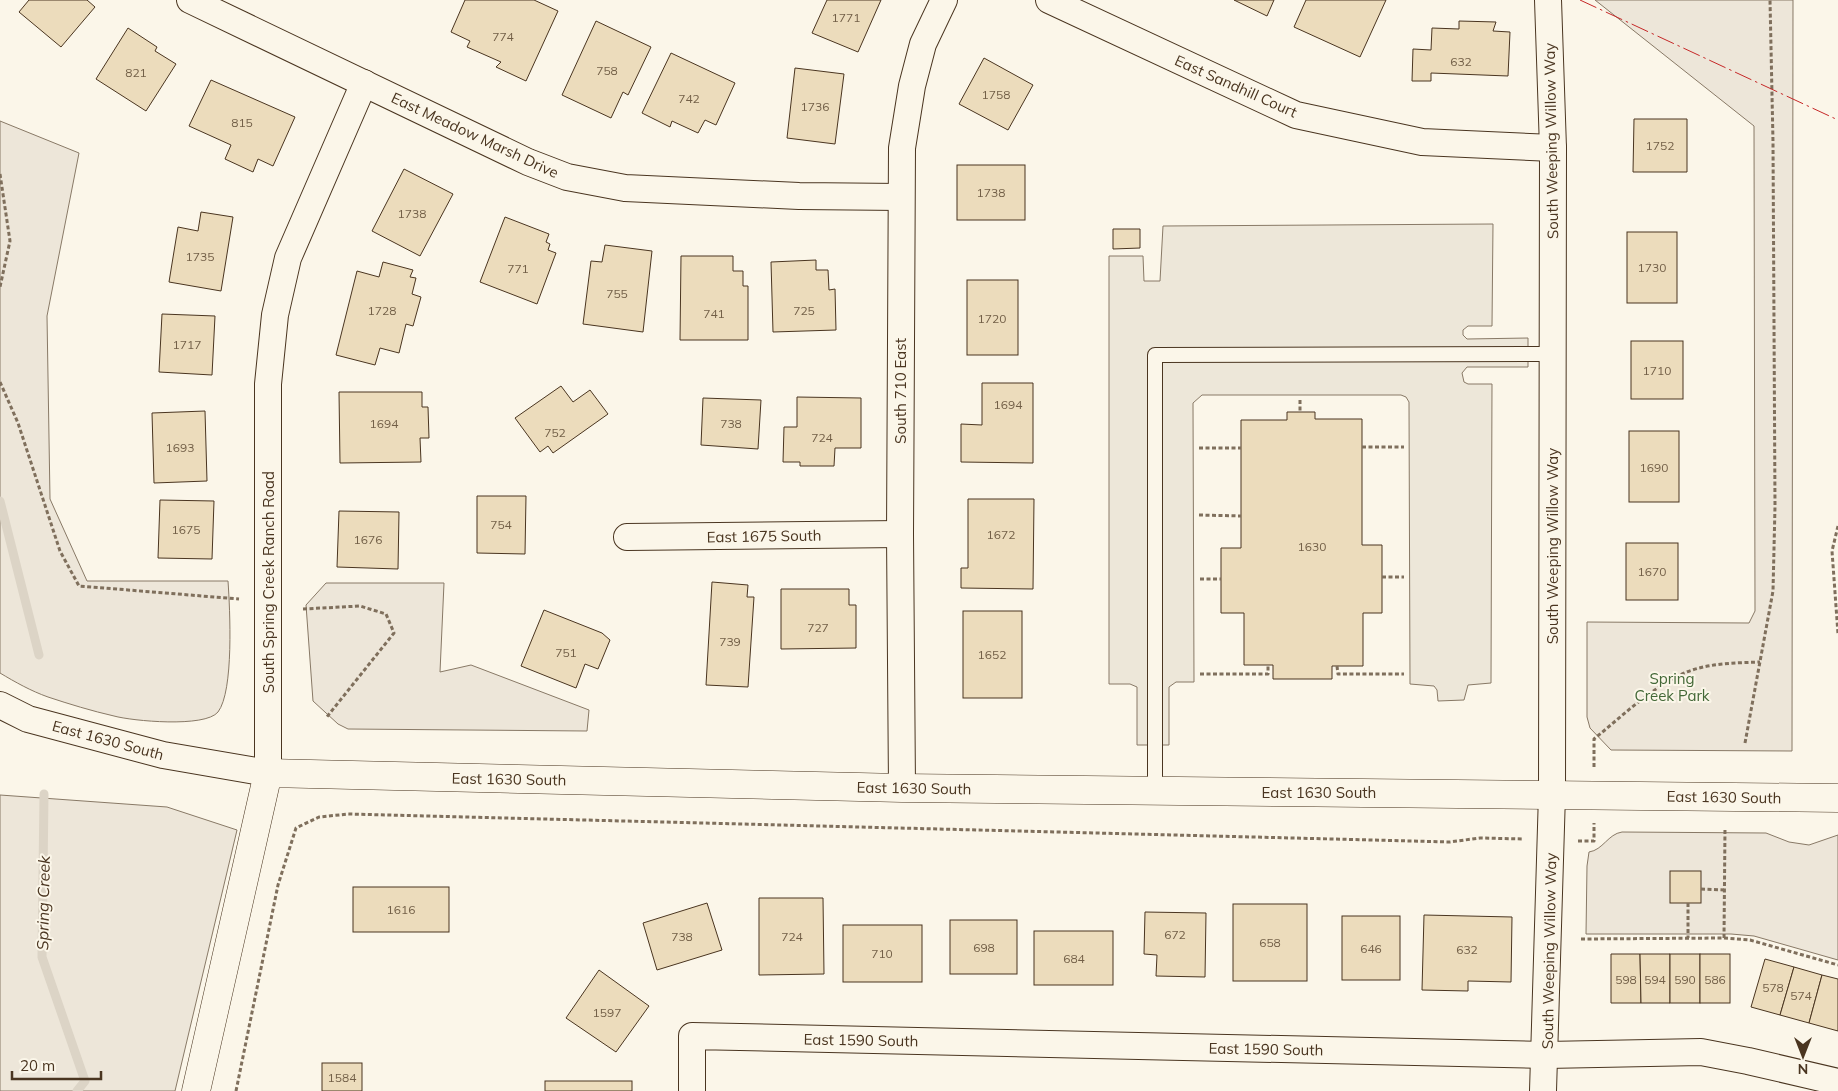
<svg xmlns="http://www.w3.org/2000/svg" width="1838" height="1091" viewBox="0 0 1838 1091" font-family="Mulish,sans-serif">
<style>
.green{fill:#ede6d9;stroke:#887966}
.parking{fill:#ede7d9;stroke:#887966}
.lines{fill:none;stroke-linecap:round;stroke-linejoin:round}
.stream{stroke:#dcd4c6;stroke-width:9}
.building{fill:#ecdcbc;stroke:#4a3520}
.lane-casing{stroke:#4a3520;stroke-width:16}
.street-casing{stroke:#4a3520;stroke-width:28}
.secondary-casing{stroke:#4a3520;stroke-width:29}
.path{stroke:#7f6f5c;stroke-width:3;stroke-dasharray:4 2.5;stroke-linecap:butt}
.lane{stroke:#fbf6e9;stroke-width:14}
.street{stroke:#fbf6e9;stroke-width:26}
.secondary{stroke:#fbf6e9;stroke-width:28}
.power{stroke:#c62828;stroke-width:1;stroke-dasharray:18 4 2.5 4;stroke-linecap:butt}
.labels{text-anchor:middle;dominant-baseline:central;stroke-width:4;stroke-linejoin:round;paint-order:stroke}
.number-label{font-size:12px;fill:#725f47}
.street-label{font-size:15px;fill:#4a3520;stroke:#fbf6e9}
.park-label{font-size:15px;fill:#436837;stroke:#fbf6e9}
.water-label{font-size:16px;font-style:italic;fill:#4a3520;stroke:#fbf6e9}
</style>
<rect width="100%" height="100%" fill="#fbf6e9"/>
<g class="green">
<polygon points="1595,0 1793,0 1792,751 1611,750 1590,728 1587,717 1587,622 1749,623 1755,611 1754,126"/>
<path d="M0 121 79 153 47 316 50 499 87 581H228C230 610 234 691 218 712 205 728 132 721 114 716 92 711 69 704 48 697 31 691 15 682 0 673Z"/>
<polygon points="326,583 444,583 440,672 471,665 589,710 587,731 348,729 338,724 313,701 306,605"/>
<polygon points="0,795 167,807 237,830 175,1091 0,1091"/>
<path d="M1622 832 1766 833 1789 842 1809 845 1838 835V960L1754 936 1731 934H1586L1587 866 1589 852C1603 850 1608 834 1622 832Z"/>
</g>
<polygon class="parking" points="1493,224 1492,326 1468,326 1463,330 1463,335 1467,339 1528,338 1528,367 1467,367 1462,373 1464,382 1468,384 1492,384 1491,683 1468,685 1464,700 1438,701 1437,690 1434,686 1410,684 1409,402 1406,397 1401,395 1202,395 1193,403 1194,682 1176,682 1169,687 1169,745 1137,745 1137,687 1130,684 1109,684 1109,256 1143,256 1144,281 1160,281 1163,226"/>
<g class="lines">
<g class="stream">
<polyline points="0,501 39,655"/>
<polyline points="44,794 42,957 85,1081 77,1091"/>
</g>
</g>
<g class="building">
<polygon points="29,0 87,0 95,7 61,47 19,12"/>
<polygon points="465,0 534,0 558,11 526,81 496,67 501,62 467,47 470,41 451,32"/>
<polygon points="827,0 881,0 858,52 812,33"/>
<polygon points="1234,0 1274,0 1267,16"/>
<polygon points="1306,0 1386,0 1360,57 1294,27"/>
<polygon points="596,21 651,47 628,95 623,92 611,118 562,95"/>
<polygon points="1459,21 1496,22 1493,31 1510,32 1508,76 1431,73 1431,81 1412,81 1413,49 1431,50 1432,28 1459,29"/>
<polygon points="128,28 157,47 155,51 176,64 146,111 96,79"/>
<polygon points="671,53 735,83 716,125 705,120 698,133 672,121 670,127 642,113"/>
<polygon points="984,58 1033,85 1008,130 959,104"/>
<polygon points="795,68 844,74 835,144 787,138"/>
<polygon points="211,80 295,117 273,166 258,159 253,172 225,159 231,145 189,126"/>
<polygon points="1634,119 1687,119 1687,172 1633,172"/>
<rect x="957" y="165" width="68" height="55"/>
<polygon points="404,169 453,194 420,256 372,231"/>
<polygon points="201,212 233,217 221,291 169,282 178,227 198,231"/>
<polygon points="505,217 549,234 546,242 550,244 548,250 556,253 537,304 480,282"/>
<polygon points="1113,229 1140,229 1140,248 1113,249"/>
<rect x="1627" y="232" width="50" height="71"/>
<polygon points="605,245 652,251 643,332 583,324 591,261 602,262"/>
<polygon points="681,256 733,256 733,271 743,271 743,286 748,286 748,340 680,340"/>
<polygon points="816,260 816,270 828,270 829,290 835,289 836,330 773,332 771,262"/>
<polygon points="383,262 413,270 410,277 416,278 412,294 421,297 413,326 406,324 399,353 380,348 375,365 336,355 357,271 379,277"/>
<rect x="967" y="280" width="51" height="75"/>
<polygon points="162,314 215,316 212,375 159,372"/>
<rect x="1631" y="341" width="52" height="58"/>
<polygon points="982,383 1033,383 1033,463 961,462 961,424 982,425"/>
<polygon points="561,386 573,402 590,390 608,414 553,453 548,446 540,452 515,418"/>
<polygon points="339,392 422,392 422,407 428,407 429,438 420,438 421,462 340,463"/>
<polygon points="797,397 861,398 861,448 835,448 834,466 800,466 800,462 783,462 784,427 797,427"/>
<polygon points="703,398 761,400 758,449 701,445"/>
<polygon points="205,411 207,481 154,483 152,413"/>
<polygon points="1287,412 1315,412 1315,419 1362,419 1362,545 1382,545 1382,613 1363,613 1363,666 1332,666 1332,679 1273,679 1273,665 1244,665 1244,613 1221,613 1221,548 1241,548 1241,420 1287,420"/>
<rect x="1629" y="431" width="50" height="71"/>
<polygon points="477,496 526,496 525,554 477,553"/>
<polygon points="968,499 1034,499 1033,589 961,588 961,568 968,568"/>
<polygon points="160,500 214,501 212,559 158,558"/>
<polygon points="339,511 399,512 398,569 337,567"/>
<rect x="1626" y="543" width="52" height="57"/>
<polygon points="712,582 748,585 747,597 754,597 748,687 706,685"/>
<polygon points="781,589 849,589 849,605 856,605 856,648 781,649"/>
<polygon points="544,610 602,633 610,640 598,669 585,664 576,688 521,666"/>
<rect x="963" y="611" width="59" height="87"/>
<rect x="1670" y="871" width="31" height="32"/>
<rect x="353" y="887" width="96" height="45"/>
<polygon points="759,898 823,898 824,974 759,975"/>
<polygon points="707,903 722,950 657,970 643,923"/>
<rect x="1233" y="904" width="74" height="77"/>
<polygon points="1145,912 1206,913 1205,977 1156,976 1157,955 1144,954"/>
<polygon points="1424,915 1512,917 1511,982 1468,981 1468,991 1422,990"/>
<rect x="1342" y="916" width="58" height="64"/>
<rect x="950" y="920" width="67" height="54"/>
<rect x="843" y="925" width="79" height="57"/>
<rect x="1034" y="931" width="79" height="54"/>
<polygon points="1611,954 1640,954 1641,1003 1611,1003"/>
<polygon points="1640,954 1670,954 1670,1003 1641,1003"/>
<rect x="1670" y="954" width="30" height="49"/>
<rect x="1700" y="954" width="30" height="49"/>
<polygon points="1765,959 1794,967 1780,1015 1751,1007"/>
<polygon points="1794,967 1822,975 1809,1023 1780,1015"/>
<polygon points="599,970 649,1006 616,1052 566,1018"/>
<polygon points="1822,975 1838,979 1838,1031 1809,1023"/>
<rect x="322" y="1063" width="40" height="28"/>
<rect x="545" y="1081" width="87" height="10"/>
</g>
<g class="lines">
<defs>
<polyline id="lane" points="1155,791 1155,355 1553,354"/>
<g id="street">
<polyline points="190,0 528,162 567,177 625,188 799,196 901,197"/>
<polyline points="1049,0 1296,115 1422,142 1553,148"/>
<polyline points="627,537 900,534"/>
<polyline points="0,705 28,719 163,755 268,773 268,384 275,315 288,258 364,83"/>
<polyline points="902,788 900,534 902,148 912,86 923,44 944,0"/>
<polyline points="692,1091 692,1036 1546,1055 1701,1052 1748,1061 1838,1082"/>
<polyline points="1543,1091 1552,794 1553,148 1548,0"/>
</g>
<polyline id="secondary" points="196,1091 268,773 902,788 1838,798"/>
</defs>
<use href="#lane" class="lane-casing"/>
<use href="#street" class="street-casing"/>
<use href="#secondary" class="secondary-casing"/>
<g class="path">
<polyline points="0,174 10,241 0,287"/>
<polyline points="0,382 18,423 60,551 79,586 239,599"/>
<polyline points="1300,400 1300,412"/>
<polyline points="1362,447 1404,447"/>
<polyline points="1199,448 1241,448"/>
<polyline points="1199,515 1241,516"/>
<polyline points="1838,526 1832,551 1838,634"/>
<polyline points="1382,577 1404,577"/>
<polyline points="1200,579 1221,579"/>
<polyline points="303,609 360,606 386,614 394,633 326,718"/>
<polyline points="1337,666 1338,674 1404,674"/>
<polyline points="1200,674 1268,674 1268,665"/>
<polyline points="1745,743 1773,591 1775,506 1773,142 1770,0"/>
<path d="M1594 767V739C1621 717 1649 690 1680 675 1704 663 1734 663 1760 662"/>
<polyline points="1578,841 1594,841 1594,823"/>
<polyline points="1701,889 1724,890"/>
<polyline points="1688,903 1688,938"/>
<polyline points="1724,938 1725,828"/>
<polyline points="1581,939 1724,938 1750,940 1838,965"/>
<polyline points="236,1091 278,885 296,828 319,817 348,814 1450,842 1480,838 1524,839"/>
</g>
<use href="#lane" class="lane"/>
<use href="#street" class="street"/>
<use href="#secondary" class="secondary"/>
<polyline class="power" points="1580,0 1838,120"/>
</g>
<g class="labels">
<g class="number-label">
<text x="846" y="17">1771</text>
<text x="503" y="36">774</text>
<text x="1461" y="61">632</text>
<text x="607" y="70">758</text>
<text x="136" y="72">821</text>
<text x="996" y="94">1758</text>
<text x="689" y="98">742</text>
<text x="815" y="106">1736</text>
<text x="242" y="122">815</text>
<text x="1660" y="145">1752</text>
<text x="991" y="192">1738</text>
<text x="412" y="213">1738</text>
<text x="200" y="256">1735</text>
<text x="1652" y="267">1730</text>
<text x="518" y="268">771</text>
<text x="617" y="293">755</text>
<text x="382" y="310">1728</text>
<text x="804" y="310">725</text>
<text x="714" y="313">741</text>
<text x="992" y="318">1720</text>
<text x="187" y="344">1717</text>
<text x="1657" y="370">1710</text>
<text x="1008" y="404">1694</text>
<text x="384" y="423">1694</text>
<text x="731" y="423">738</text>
<text x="555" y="432">752</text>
<text x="822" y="437">724</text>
<text x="180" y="447">1693</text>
<text x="1654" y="467">1690</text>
<text x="501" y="524">754</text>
<text x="186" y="529">1675</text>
<text x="1001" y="534">1672</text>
<text x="368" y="539">1676</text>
<text x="1312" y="546">1630</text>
<text x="1652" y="571">1670</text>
<text x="818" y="627">727</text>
<text x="730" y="641">739</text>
<text x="566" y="652">751</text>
<text x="992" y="654">1652</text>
<text x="401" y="909">1616</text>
<text x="1175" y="934">672</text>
<text x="682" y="936">738</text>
<text x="792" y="936">724</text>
<text x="1270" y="942">658</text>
<text x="984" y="947">698</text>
<text x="1371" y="948">646</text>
<text x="1467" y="949">632</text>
<text x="882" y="953">710</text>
<text x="1074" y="958">684</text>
<text x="1626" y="979">598</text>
<text x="1655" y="979">594</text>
<text x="1685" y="979">590</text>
<text x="1715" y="979">586</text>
<text x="1773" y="987">578</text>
<text x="1801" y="995">574</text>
<text x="607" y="1012">1597</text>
<text x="342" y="1077">1584</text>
</g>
<g class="street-label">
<text transform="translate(1236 86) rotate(24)">East Sandhill Court</text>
<text transform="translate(475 135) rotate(25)">East Meadow Marsh Drive</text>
<text transform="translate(1551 141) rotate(-91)">South Weeping Willow Way</text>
<text transform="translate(900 391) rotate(-90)">South 710 East</text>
<text transform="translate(764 536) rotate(-1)">East 1675 South</text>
<text transform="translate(1552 546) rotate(-90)">South Weeping Willow Way</text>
<text transform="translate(268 582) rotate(-90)">South Spring Creek Ranch Road</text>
<text transform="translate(108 740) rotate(15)">East 1630 South</text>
<text transform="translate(509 779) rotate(1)">East 1630 South</text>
<text transform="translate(914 788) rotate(1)">East 1630 South</text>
<text x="1319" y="792">East 1630 South</text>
<text transform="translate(1724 797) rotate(1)">East 1630 South</text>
<text transform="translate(1549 951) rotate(-89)">South Weeping Willow Way</text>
<text transform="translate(861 1040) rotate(1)">East 1590 South</text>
<text transform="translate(1266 1049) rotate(1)">East 1590 South</text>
</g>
<g class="park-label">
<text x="1672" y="678">Spring<tspan x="1672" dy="17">Creek Park</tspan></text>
</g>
<g class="water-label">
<text transform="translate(43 903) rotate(-89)">Spring Creek</text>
</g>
</g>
<g transform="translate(1803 1056) rotate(180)" stroke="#fbf6e9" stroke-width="4" paint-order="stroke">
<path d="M0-4L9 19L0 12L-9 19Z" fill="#4a3520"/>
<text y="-8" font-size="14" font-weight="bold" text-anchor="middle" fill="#4a3520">N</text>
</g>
<path d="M12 1071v8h89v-8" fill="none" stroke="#4a3520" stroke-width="2.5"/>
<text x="20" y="1071" font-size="15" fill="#4a3520" stroke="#fbf6e9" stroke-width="4" paint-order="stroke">20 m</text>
</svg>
